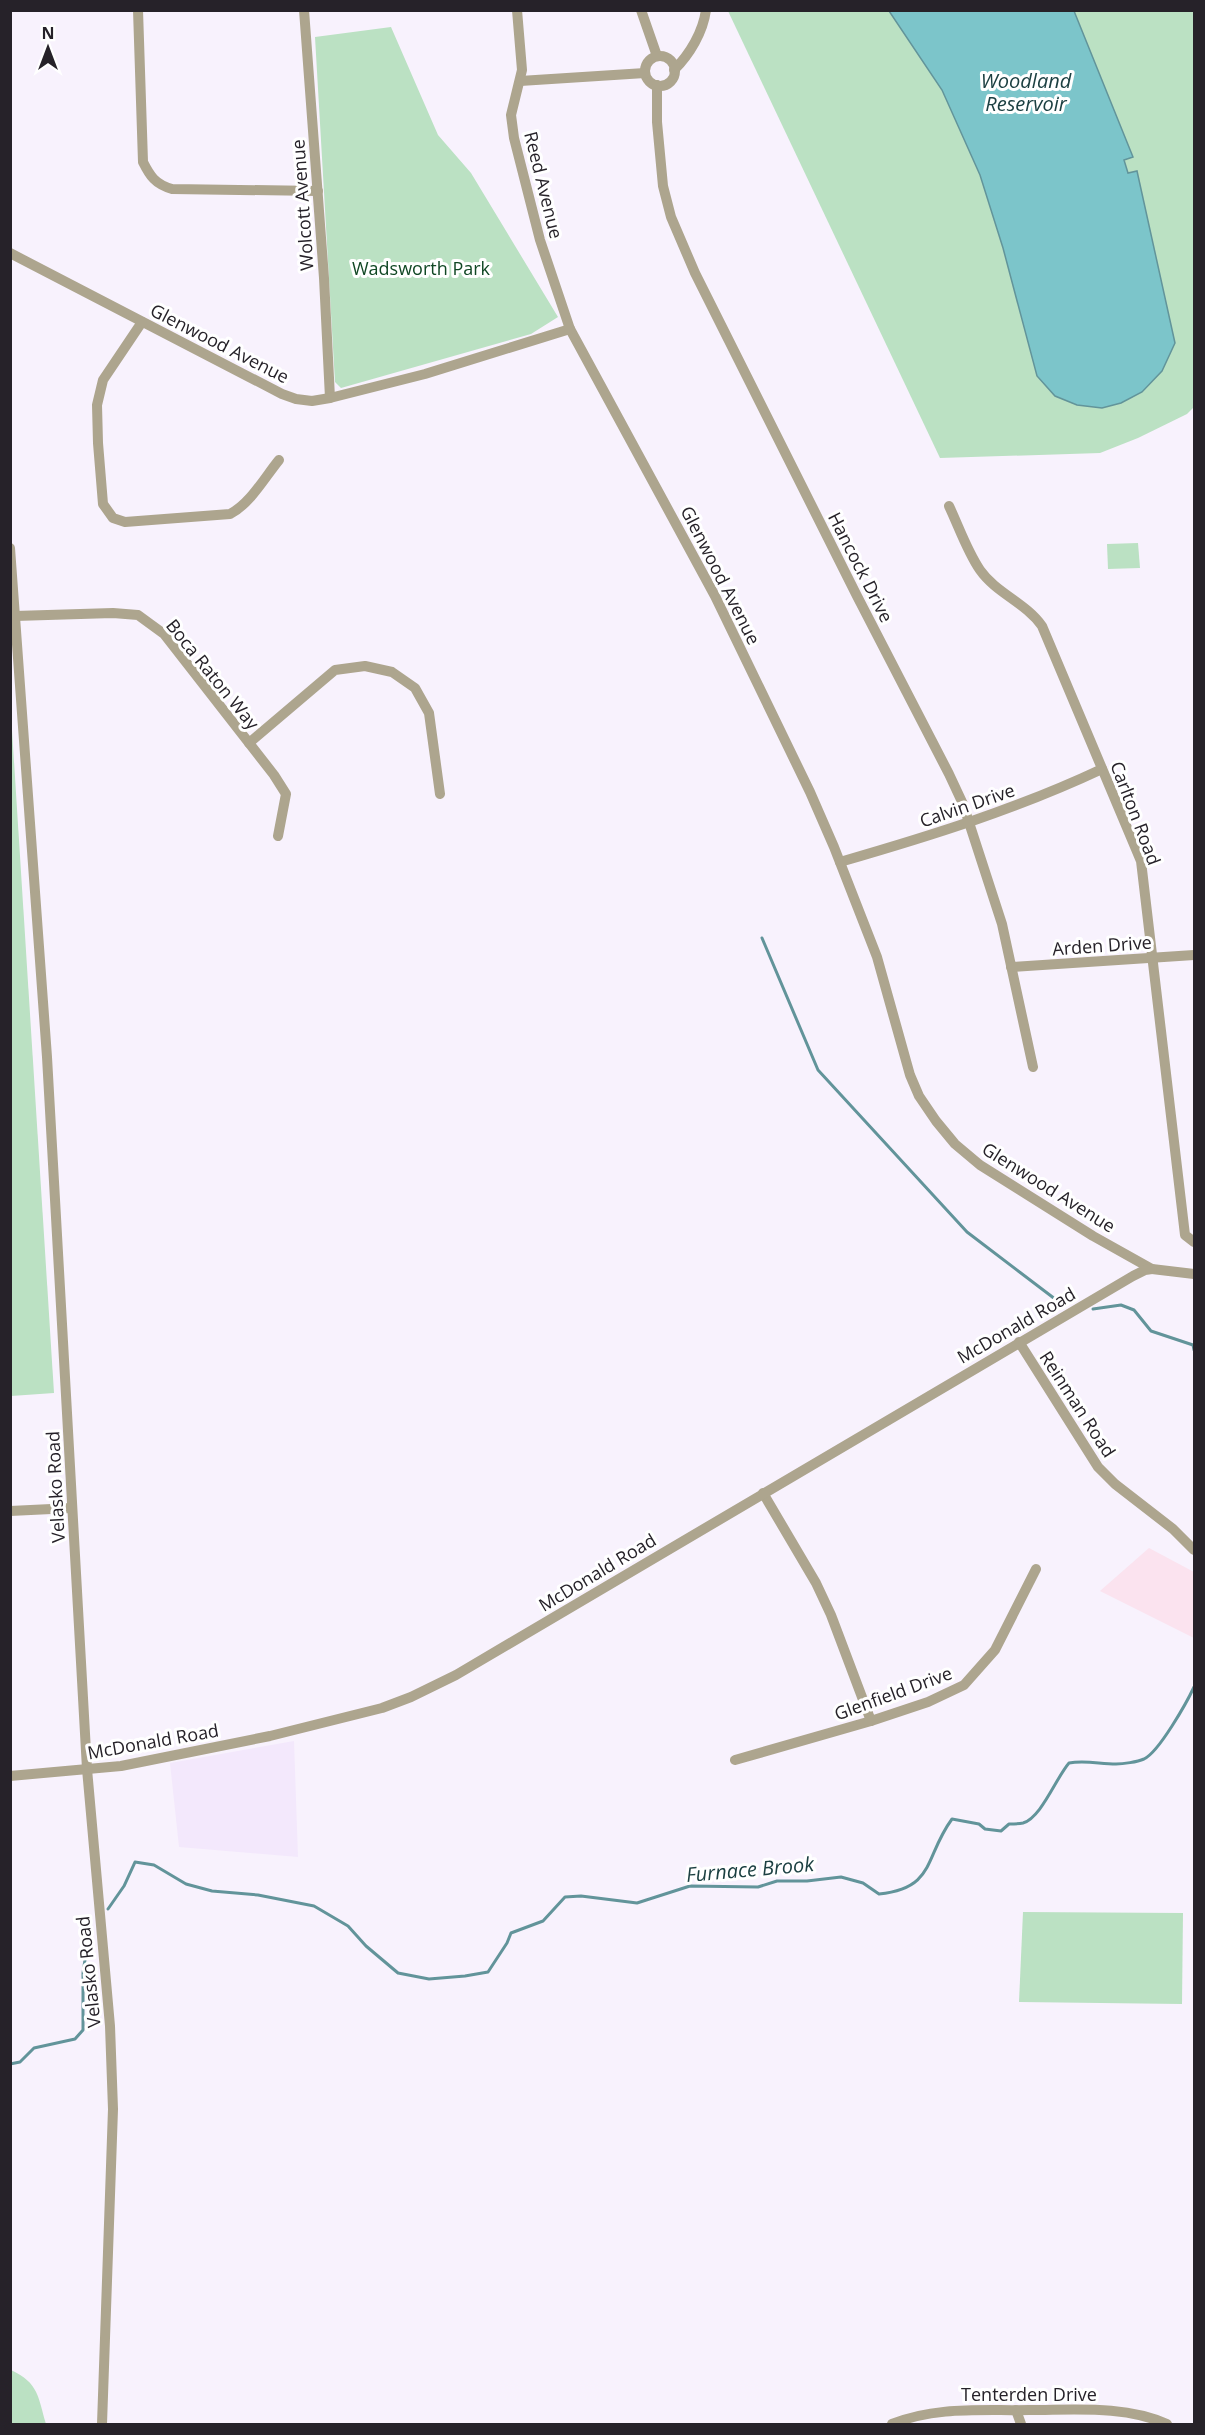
<svg xmlns="http://www.w3.org/2000/svg" width="1205" height="2435" viewBox="0 0 1205 2435" font-family="'Open Sans',sans-serif">
<style>
.built{fill:#f3e8fc}
.education{fill:#fbe3ef}
.green{fill:#bbe1c3}
.water{fill:#7cc5ca;stroke:#62949a;stroke-width:1.5}
.lines{fill:none;stroke-linecap:round;stroke-linejoin:round}
.stream{stroke:#62949a;stroke-width:3}
.minor{stroke:#ada58e;stroke-width:10}
.labels{text-anchor:middle;dominant-baseline:central;stroke-width:6;stroke-linejoin:round;paint-order:stroke}
.street-label{font-size:18px;fill:#262229;stroke:#fff}
.park-label{font-size:18px;fill:#104724;stroke:#fff}
.water-label{font-size:20px;font-style:italic;fill:#1c4042;stroke:#fff}
</style>
<rect width="100%" height="100%" fill="#f8f2fd"/>
<polygon class="built" points="294,1741 298,1857 179,1847 170,1763"/>
<polygon class="education" points="1149,1548 1194,1572 1194,1638 1100,1591"/>
<g class="green">
<polygon points="728,11 1194,11 1194,407 1187,414 1138,438 1100,453 940,458"/>
<polygon points="391,27 438,135 471,173 558,317 531,334 341,388 335,382 315,37"/>
<polygon points="1138,543 1140,568 1108,569 1107,544"/>
<polygon points="11,714 54,1393 11,1396 10,1396"/>
<polygon points="1023,1912 1183,1913 1182,2004 1019,2002"/>
<path d="M11 2370C39 2383 38 2397 46 2424H11Z"/>
</g>
<polygon class="water" points="889,11 1074,11 1133,157 1124,160 1128,173 1137,171 1175,343 1162,371 1142,392 1121,403 1102,408 1077,405 1055,396 1037,376 1003,248 980,175 942,90"/>
<g class="lines">
<g class="stream">
<polyline points="762,938 818,1070 967,1232 1059,1302"/>
<polyline points="1093,1309 1121,1305 1134,1310 1151,1331 1193,1345 1194,1350"/>
<path d="M108 1909 124 1886 135 1862 154 1865 186 1884 212 1891 258 1895 314 1906 348 1926 366 1946 398 1973 429 1979 465 1976 488 1972 507 1943 511 1933 543 1921 565 1897 581 1896 637 1903 690 1886 758 1887 777 1881H807L841 1877 863 1883 879 1894C936 1888 924 1857 952 1819L979 1824 985 1829 1001 1831 1009 1824C1013 1824 1019 1824 1023 1823 1041 1818 1056 1778 1069 1763 1085 1760 1100 1764 1116 1764 1123 1764 1137 1762 1144 1759 1159 1752 1187 1702 1194 1687"/>
<polyline points="10,2064 20,2062 34,2048 75,2039 83,2030 83,1973 89,1933"/>
</g>
<g class="minor">
<path d="M138 10 143 162C150 176 155 184 172 189L318 191"/>
<polyline points="304,10 324,278 330,398"/>
<polyline points="517,10 522,70 511,115 514,138 540,240 570,329 715,596 810,792 834,847 877,957 910,1075 919,1096 936,1121 955,1144 980,1165 1093,1236 1152,1269 1194,1274"/>
<polyline points="641,10 657,56"/>
<circle cx="660" cy="71" r="15"/>
<path d="M674 70C690 54 703 32 706 10"/>
<polyline points="520,81 645,73"/>
<polyline points="657,85 657,122 663,186 671,217 695,273 857,596 949,774 963,804 1002,924 1033,1067"/>
<polyline points="10,253 282,394 296,399 312,401 330,398 425,374 570,329"/>
<path d="M142 322 103 380 97 405 98 443 103 504 113 518 125 522 230 514C250 504 265 477 279 460"/>
<path d="M949 506C959 527 967 551 980 570 996 593 1026 603 1042 626L1141 861 1185 1235 1194 1242"/>
<polyline points="10,548 47,1057 87,1769 110,2026 113,2109 102,2424"/>
<polyline points="15,616 113,613 138,615 164,634 274,775 286,794 278,836"/>
<polyline points="249,743 335,670 365,666 392,672 415,688 429,713 440,794"/>
<path d="M840 862C930 836 1017 809 1102 769"/>
<polyline points="1011,967 1194,955"/>
<polyline points="1019,1342 1098,1467 1115,1484 1173,1529 1194,1550"/>
<polyline points="763,1493 816,1583 831,1615 871,1721"/>
<polyline points="10,1511 72,1508"/>
<polyline points="735,1760 871,1721 928,1702 964,1685 995,1650 1036,1569"/>
<polyline points="10,1776 121,1766 270,1736 382,1708 411,1697 456,1675 1133,1276 1145,1270 1152,1269"/>
<polyline points="1016,2410 1021,2424"/>
<path d="M892 2424C936 2406 983 2411 1029 2410 1074 2410 1125 2405 1167 2424"/>
</g>
</g>
<g class="labels">
<g class="street-label">
<text transform="translate(544 185) rotate(76)">Reed Avenue</text>
<text transform="translate(302 205) rotate(-94)">Wolcott Avenue</text>
<text transform="translate(220 343) rotate(27)">Glenwood Avenue</text>
<text transform="translate(861 567) rotate(63)">Hancock Drive</text>
<text transform="translate(721 575) rotate(63)">Glenwood Avenue</text>
<text transform="translate(213 674) rotate(51)">Boca Raton Way</text>
<text transform="translate(967 805) rotate(-19)">Calvin Drive</text>
<text transform="translate(1136 813) rotate(69)">Carlton Road</text>
<text transform="translate(1102 945) rotate(-4)">Arden Drive</text>
<text transform="translate(1049 1187) rotate(32)">Glenwood Avenue</text>
<text transform="translate(1016 1325) rotate(-30)">McDonald Road</text>
<text transform="translate(1078 1404) rotate(57)">Reinman Road</text>
<text transform="translate(55 1487) rotate(-93)">Velasko Road</text>
<text transform="translate(597 1572) rotate(-31)">McDonald Road</text>
<text transform="translate(893 1693) rotate(-20)">Glenfield Drive</text>
<text transform="translate(153 1741) rotate(-10)">McDonald Road</text>
<text transform="translate(88 1972) rotate(-96)">Velasko Road</text>
<text x="1029" y="2394">Tenterden Drive</text>
</g>
<g class="park-label">
<text x="421" y="268">Wadsworth Park</text>
</g>
<g class="water-label">
<text x="1026" y="80">Woodland<tspan x="1026" dy="23">Reservoir</tspan></text>
<text transform="translate(750 1869) rotate(-5)">Furnace Brook</text>
</g>
</g>
<rect width="1205" height="2435" fill="none" stroke="#262229" stroke-width="24"/>
<g transform="translate(48 48)" stroke="#ffffff" stroke-width="4.5" paint-order="stroke">
<path d="M0-4.5L10 22L0 15L-10 22Z" fill="#262229"/>
<text y="-9" font-size="16" font-weight="bold" text-anchor="middle" fill="#262229">N</text>
</g>
</svg>
